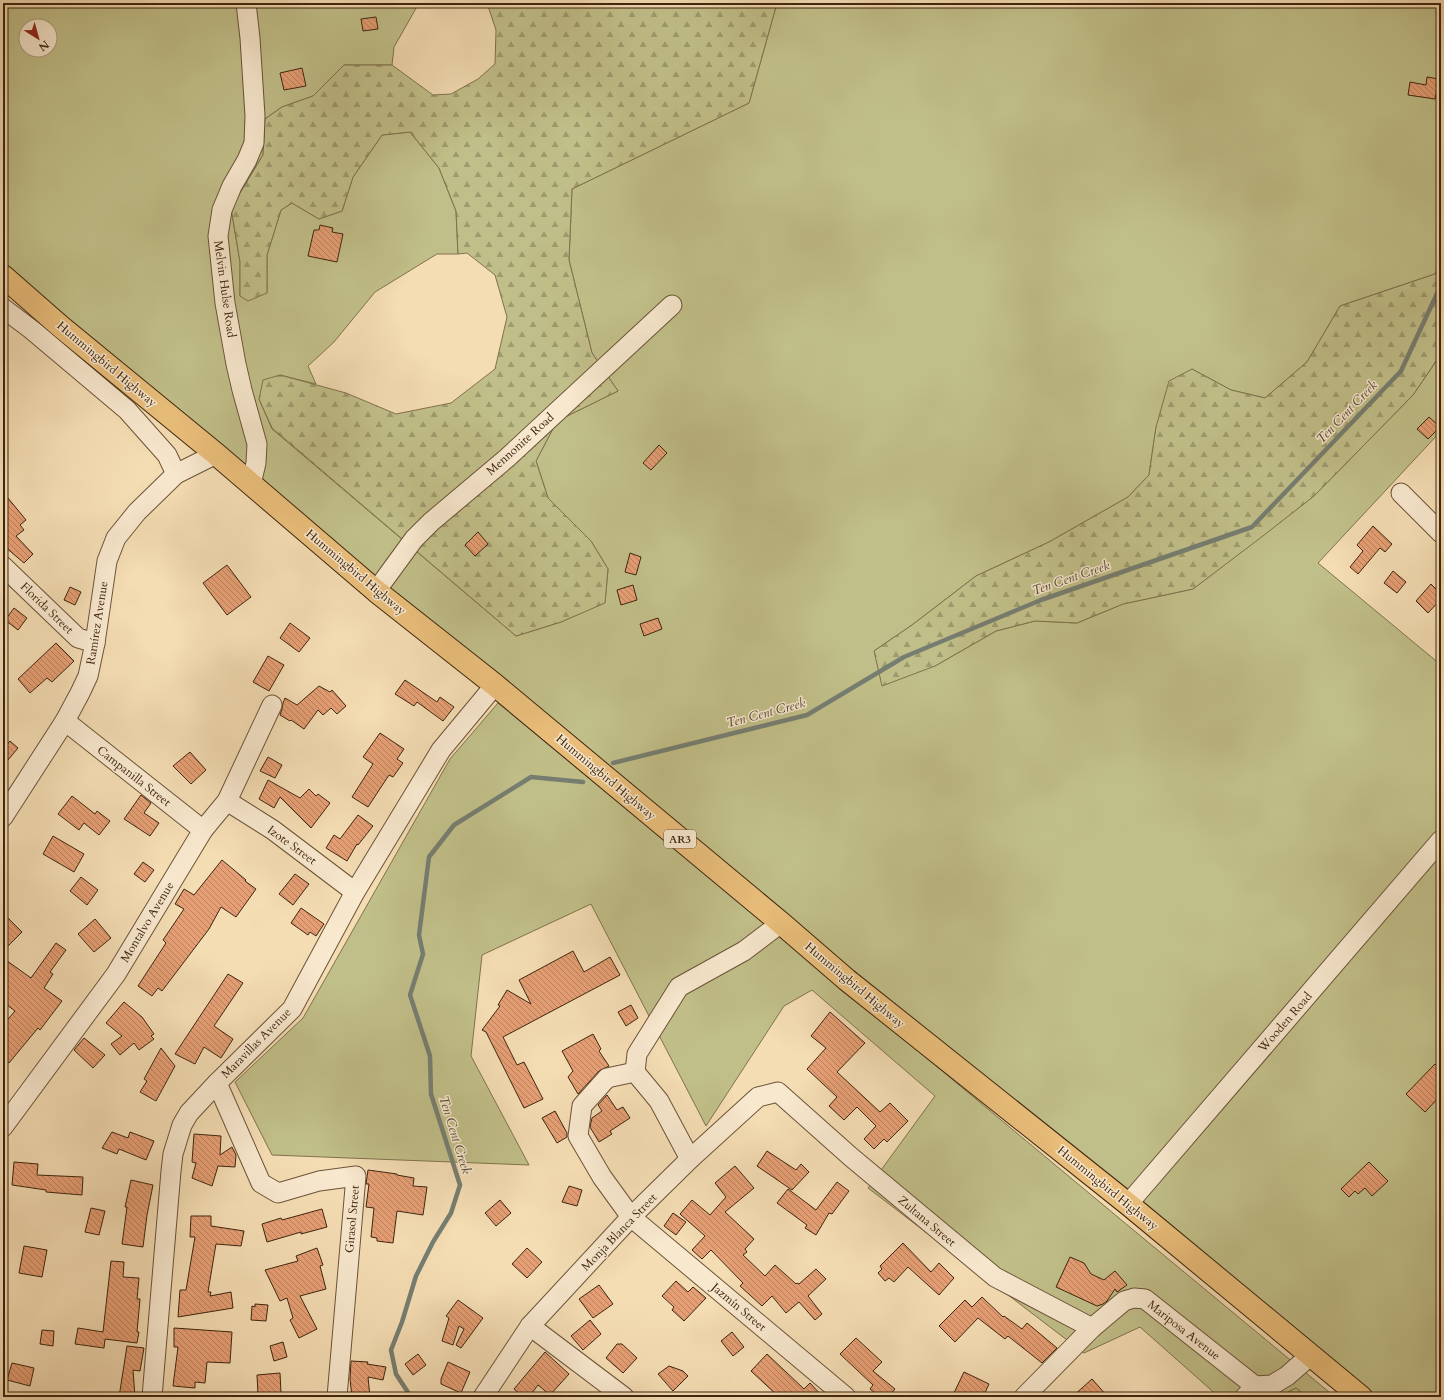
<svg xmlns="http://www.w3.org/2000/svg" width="1444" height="1400" viewBox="0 0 1444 1400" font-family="Cardo,serif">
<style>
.grass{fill:#c1bf89;stroke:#80724c;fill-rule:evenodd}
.forest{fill:url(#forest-firs);stroke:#80724c}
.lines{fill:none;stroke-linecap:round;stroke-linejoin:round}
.stream{stroke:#767e71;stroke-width:4.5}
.building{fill:url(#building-back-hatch);stroke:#3e250f}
.minor-casing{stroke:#6c5338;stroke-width:21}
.major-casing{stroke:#3e250f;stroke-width:24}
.minor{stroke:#f8e8ce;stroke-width:19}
.major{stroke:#eabe7a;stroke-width:22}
.labels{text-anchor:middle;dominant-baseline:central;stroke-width:3;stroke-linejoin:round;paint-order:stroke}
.shield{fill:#f8e8ce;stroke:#766048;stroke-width:1}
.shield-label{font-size:11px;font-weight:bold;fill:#3e250f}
.street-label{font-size:12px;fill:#3e250f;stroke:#f8e8ce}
.water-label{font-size:13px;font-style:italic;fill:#564a38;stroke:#f8e8ce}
</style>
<defs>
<pattern id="forest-firs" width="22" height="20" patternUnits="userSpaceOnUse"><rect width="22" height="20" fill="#c1bf89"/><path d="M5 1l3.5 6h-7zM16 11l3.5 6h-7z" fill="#9e9b6e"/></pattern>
<pattern id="building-back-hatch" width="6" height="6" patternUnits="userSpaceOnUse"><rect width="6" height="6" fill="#e69f74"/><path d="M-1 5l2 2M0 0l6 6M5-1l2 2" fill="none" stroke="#bc815e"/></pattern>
</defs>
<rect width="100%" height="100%" fill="#f4dcb3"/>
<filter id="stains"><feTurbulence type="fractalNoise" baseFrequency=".005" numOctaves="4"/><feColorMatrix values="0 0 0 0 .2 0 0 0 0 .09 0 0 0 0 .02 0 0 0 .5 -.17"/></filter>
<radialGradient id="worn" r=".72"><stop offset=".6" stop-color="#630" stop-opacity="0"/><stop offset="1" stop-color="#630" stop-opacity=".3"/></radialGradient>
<g class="grass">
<path d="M3 3H419L394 47 392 65H344L313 96 282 107 265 119 263 155 231 208 240 262V296L267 293V255L281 210 292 203 319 219 342 211 353 177 382 135 410 132 439 168 456 211 458 254H437L375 292 334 342 308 366 316 384 280 375 259 399 272 429 516 636 561 622 605 602 608 569 591 541 548 498 536 461 557 421 618 391 592 353 569 260 572 189 749 103 777 3H1441V259L1435 274 1340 306 1307 362 1265 398 1231 390 1192 369 1156 427 1149 475 1128 497 1049 542 976 576 912 625 874 651 935 666 996 631 1035 621 1077 623 1123 604 1193 589 1314 496 1413 395 1441 354V431L1318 563 1441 665V1397H1364L64 317 3 264ZM26 26H50V50H26Z"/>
<path d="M498 703C778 933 1055 1166 1335 1397H1307L1296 1388 1279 1397H1219L1140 1327 1084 1353 868 1188 935 1096 812 990 784 1006 706 1126 591 904 482 955 471 1056 529 1165 272 1155 235 1082 303 1018 450 759Z"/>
</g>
<g class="forest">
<polygon points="487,3 777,3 749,103 572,189 569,260 592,353 618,391 557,421 536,461 548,498 591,541 608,569 605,603 561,622 516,636 272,428 259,399 263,380 280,375 346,393 396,414 451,403 495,369 507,317 495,275 467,253 458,254 456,211 439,168 410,132 382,135 353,177 342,211 319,219 292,203 281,210 267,255 267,293 248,301 240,296 240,262 231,208 263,155 265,119 282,107 313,96 344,65 392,65 433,95 451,94 478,79 495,64 496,30"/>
<polygon points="1441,259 1441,354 1413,395 1314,496 1259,539 1193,589 1123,604 1077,623 1035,621 996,631 935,666 882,686 874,651 912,625 976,576 1049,542 1128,497 1149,475 1156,427 1169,381 1192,369 1231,390 1265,398 1307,362 1340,306 1435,274"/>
<polygon points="1296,1388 1307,1397 1279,1397"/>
</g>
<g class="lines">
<g class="stream">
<polyline points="613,763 807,715 904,657 1041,600 1252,527 1401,371 1441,285"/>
<polyline points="411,1397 396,1374 391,1350 402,1322 416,1276 433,1242 451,1213 460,1185 431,1094 430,1056 410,995 423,954 419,935 429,857 454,825 531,777 583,782"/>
</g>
</g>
<g class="building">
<polygon points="376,17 378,29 363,31 361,19"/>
<polygon points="302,68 306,86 284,90 280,73"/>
<polygon points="1427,77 1439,79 1435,99 1408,95 1410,82 1426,85"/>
<polygon points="320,225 333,228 332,232 343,234 337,262 308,256 314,230 319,230"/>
<polygon points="1429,417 1440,427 1428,439 1417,429"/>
<polygon points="659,445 667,453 651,470 643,463"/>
<polygon points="3,492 26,520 20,525 24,530 16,536 33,554 24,563 4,546 3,547"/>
<polygon points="1373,526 1392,544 1385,552 1380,548 1358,574 1350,567 1363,551 1357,545"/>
<polygon points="478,532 488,544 475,556 465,545"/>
<polygon points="630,553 641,557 636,575 625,572"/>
<polygon points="227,565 251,597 227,615 203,583"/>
<polygon points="1393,571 1406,582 1397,593 1384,583"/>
<polygon points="1431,584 1441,594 1441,599 1428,613 1416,601"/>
<polygon points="633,585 637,600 621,605 617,590"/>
<polygon points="70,587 81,592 75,605 64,600"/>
<polygon points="14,608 27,618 18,630 5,620"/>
<polygon points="658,618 662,629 644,636 640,624"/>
<polygon points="290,623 310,638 299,652 280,638"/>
<polygon points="56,643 74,661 52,682 47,678 30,693 18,679"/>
<polygon points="268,656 284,665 269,691 253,682"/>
<polygon points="405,680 437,702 440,697 454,707 443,721 417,702 414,706 395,694"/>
<polygon points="319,686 330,692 332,690 346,706 337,714 331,708 323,715 318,710 304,729 291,720 290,721 280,715 282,709 283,703 285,698 297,705"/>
<polygon points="380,733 404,749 397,759 403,763 393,777 389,775 368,807 352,797 373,764 363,757"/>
<polygon points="10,741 18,748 3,766 3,749"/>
<polygon points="190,752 206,770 191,784 173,766"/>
<polygon points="268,757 282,765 275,778 260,771"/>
<polygon points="268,780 300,798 309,789 316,796 318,794 330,803 311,828 280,797 274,808 259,799"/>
<polygon points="141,795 151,803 144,813 159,823 150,836 124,819"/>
<polygon points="72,796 95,814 97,811 110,821 99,835 84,823 79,830 58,814"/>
<polygon points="358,815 373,826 358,845 357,844 347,861 326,848 334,835 340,839"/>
<polygon points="53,836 84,854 74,872 43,854"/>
<polygon points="222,860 246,880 245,881 256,889 236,917 221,907 209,929 162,991 158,988 152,996 138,986 166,943 163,940 184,909 175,904 184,889 194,895"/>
<polygon points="143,862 154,870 145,882 134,874"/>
<polygon points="295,874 309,884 293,905 279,894"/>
<polygon points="81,877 98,890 87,905 70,891"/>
<polygon points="301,908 324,924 316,936 310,932 308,935 291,923"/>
<polygon points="3,913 22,932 3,951"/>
<polygon points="95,919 111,938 94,952 78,934"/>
<polygon points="56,943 66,950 50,972 53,974 44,988 62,1001 40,1030 38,1028 9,1063 3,1058 3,1025 15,1011 3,1002 3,958 31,978"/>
<polygon points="573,951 584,972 610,957 620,975 503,1037 517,1065 524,1062 543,1099 524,1108 486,1032 482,1030 500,1006 498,1005 507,990 531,1004 519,980"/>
<polygon points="228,974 243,983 214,1026 233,1039 221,1058 204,1047 195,1064 175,1054"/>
<polygon points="124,1002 142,1017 154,1034 151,1036 154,1039 139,1050 134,1043 120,1055 111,1044 122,1036 106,1023"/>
<polygon points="631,1005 638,1018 626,1026 618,1012"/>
<polygon points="830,1012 865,1043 837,1072 880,1112 890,1103 908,1121 887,1142 884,1139 874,1149 864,1139 876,1126 857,1107 844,1120 829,1106 837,1097 807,1069 826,1048 811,1036"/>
<polygon points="593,1034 601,1049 599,1051 609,1066 599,1071 578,1094 568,1077 573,1071 562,1051"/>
<polygon points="84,1038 105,1055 93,1068 74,1050"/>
<polygon points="161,1048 175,1066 156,1101 140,1092 147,1081 144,1079"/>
<polygon points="1435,1064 1441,1070 1441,1095 1425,1112 1406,1094"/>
<polygon points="607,1095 617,1110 623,1107 630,1118 610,1131 612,1134 599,1142 590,1127 592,1118 602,1111 598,1105"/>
<polygon points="555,1111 567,1133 567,1137 557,1143 542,1118"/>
<polygon points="112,1132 128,1138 130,1132 154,1141 146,1160 119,1149 117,1154 102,1148"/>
<polygon points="194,1134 221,1136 220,1155 232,1147 236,1155 235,1167 218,1166 212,1186 192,1178 196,1163 192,1162"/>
<polygon points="767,1151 796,1170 801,1164 809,1172 792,1190 757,1166"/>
<polygon points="14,1162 38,1164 37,1175 83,1177 82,1195 46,1192 46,1190 12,1185"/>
<polygon points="1369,1162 1388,1181 1372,1196 1365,1188 1358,1194 1355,1191 1349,1197 1341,1189"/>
<polygon points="735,1166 754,1188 725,1212 754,1239 745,1249 747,1252 743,1255 765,1276 775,1265 796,1284 797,1283 799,1284 816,1269 826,1279 808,1296 822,1314 815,1320 799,1302 786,1313 772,1296 762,1306 740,1286 743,1283 711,1250 702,1259 692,1250 705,1236 680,1214 692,1200 710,1215 726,1197 715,1183"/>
<polygon points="368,1170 397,1174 397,1175 414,1178 413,1186 427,1187 423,1215 397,1211 393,1243 377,1241 377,1238 371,1237 374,1208 366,1207 369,1184 366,1184"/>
<polygon points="131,1180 153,1185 147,1215 143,1247 122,1244 127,1207 125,1207"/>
<polygon points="837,1182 849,1191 832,1214 829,1213 816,1235 805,1228 807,1225 777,1203 788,1189 816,1210"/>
<polygon points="569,1186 582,1190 577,1206 562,1202"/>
<polygon points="500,1200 511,1213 496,1226 485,1213"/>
<polygon points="91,1208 105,1211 99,1235 85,1232"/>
<polygon points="322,1209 327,1227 301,1234 301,1232 267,1242 262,1224 281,1218 282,1220"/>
<polygon points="673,1213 686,1222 676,1235 664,1226"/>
<polygon points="191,1216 211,1216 211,1226 244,1231 241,1246 216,1244 208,1292 211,1292 210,1296 231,1292 233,1308 178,1317 180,1290 186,1290 195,1237 190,1237"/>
<polygon points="903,1243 931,1272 939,1263 954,1278 939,1295 908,1267 894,1282 889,1278 885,1281 878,1273 882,1269 880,1266"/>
<polygon points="24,1246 47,1250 42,1277 19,1273"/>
<polygon points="317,1248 323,1265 320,1266 326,1289 300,1296 317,1329 299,1338 290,1320 293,1318 287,1298 280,1301 265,1270 298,1261 296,1256"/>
<polygon points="527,1248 542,1262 527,1278 512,1264"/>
<polygon points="1070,1257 1084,1263 1091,1274 1104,1280 1115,1271 1127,1285 1117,1292 1115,1289 1107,1301 1103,1304 1097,1306 1056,1287"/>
<polygon points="111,1261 124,1262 123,1277 139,1278 137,1299 140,1299 137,1332 139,1332 137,1343 105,1339 104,1348 75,1344 78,1328 103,1332"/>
<polygon points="676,1281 688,1292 693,1287 706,1298 684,1321 672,1310 674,1307 662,1296"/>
<polygon points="599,1285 613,1304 593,1318 579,1299"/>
<polygon points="982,1297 1003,1317 1004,1316 1022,1329 1027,1323 1057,1348 1042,1363 1008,1336 1005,1339 978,1318 955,1342 939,1326 965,1300 972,1307"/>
<polygon points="458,1300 483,1318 461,1348 456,1345 464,1329 459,1326 453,1345 442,1341 449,1318 446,1316"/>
<polygon points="255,1304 268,1305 266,1321 251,1320 252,1306 255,1307"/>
<polygon points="590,1320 601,1334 583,1350 571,1336"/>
<polygon points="174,1328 232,1332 230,1363 207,1362 205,1383 195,1382 195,1388 173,1386 178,1347 174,1347"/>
<polygon points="42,1330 54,1331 53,1346 40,1344"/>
<polygon points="732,1332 744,1347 733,1356 721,1341"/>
<polygon points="856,1338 882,1362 873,1371 895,1389 888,1397 880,1397 870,1389 873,1385 840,1354"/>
<polygon points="283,1342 287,1357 274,1361 270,1346"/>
<polygon points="617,1344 622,1344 637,1358 623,1373 606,1358"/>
<polygon points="127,1346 144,1348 140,1371 133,1370 135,1397 119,1397"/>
<polygon points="545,1352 569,1374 550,1395 538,1385 529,1397 524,1397 514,1389"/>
<polygon points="418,1354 426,1365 413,1375 405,1364"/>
<polygon points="767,1354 804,1389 810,1383 823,1397 779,1397 751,1371"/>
<polygon points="351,1361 368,1362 367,1364 386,1367 383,1380 368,1377 370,1397 352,1397 350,1379"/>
<polygon points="448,1362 470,1372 461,1393 441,1384 441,1379"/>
<polygon points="12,1363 34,1368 30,1386 7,1380"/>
<polygon points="669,1366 683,1371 688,1376 673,1391 658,1374"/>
<polygon points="964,1372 989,1384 983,1397 952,1397"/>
<polygon points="280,1373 281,1393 258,1394 257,1375"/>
<polygon points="1092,1379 1108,1397 1072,1397"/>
</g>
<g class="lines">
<defs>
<g id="minor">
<polyline points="246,3 250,38 255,116 254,143 247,160 232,186 222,210 218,236 225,303 236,364 242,390 257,444 256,463 251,484"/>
<polyline points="3,308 32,330 127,410 167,455 176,474"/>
<polyline points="1401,493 1441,533"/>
<polyline points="3,566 78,638 95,643"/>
<polyline points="376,591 414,539 431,522 507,458 672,305"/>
<polyline points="65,721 203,830"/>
<polyline points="227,801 273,830 355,892"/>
<polyline points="3,817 65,721 80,693 88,676 95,643 107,561 116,538 137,512 176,474 216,454"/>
<polyline points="635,1072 637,1054 679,987 744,951 781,923"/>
<polyline points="217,1083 261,1183 278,1193 319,1181 356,1176 337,1397"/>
<polyline points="3,1127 116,974 203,830 227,801 272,705"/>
<polyline points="690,1159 659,1101 635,1072 607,1078 582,1106 578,1136 602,1177 631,1217 846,1397"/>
<polyline points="1128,1204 1441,840"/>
<polyline points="530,1326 624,1397"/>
<polyline points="152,1397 171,1171 173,1154 182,1125 189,1113 217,1083 292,1009 355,892 441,750 495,685"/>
<polyline points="483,1397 530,1326 631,1217 690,1159 758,1097 778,1092 851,1157 995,1277 1092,1328"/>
<polyline points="1024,1397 1092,1328 1124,1301 1134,1298 1145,1299 1255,1386"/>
<polyline points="1245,1397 1255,1386 1272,1385 1287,1376 1311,1355"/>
</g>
<polyline id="major" points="3,276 60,326 216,454 376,591 495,685 781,923 847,980 1128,1204 1361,1397"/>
</defs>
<use href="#minor" class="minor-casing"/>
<use href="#major" class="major-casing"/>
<use href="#minor" class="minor"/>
<use href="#major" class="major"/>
</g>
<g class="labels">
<rect class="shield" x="664" y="830" width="32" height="18" rx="3"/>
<g class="shield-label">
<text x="680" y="839">AR3</text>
</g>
<g class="street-label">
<text transform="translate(225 289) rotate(82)">Melvin Hulse Road</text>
<text transform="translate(107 364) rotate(40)">Hummingbird Highway</text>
<text transform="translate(520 444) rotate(-42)">Mennonite Road</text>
<text transform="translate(356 572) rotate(40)">Hummingbird Highway</text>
<text transform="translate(47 608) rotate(44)">Florida Street</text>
<text transform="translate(97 623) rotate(-81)">Ramírez Avenue</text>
<text transform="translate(134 776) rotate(38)">Campanilla Street</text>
<text transform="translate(606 777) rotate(40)">Hummingbird Highway</text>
<text transform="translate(292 845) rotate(36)">Izote Street</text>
<text transform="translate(147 922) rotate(-59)">Montalvo Avenue</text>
<text transform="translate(855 985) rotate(40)">Hummingbird Highway</text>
<text transform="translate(1285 1022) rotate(-49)">Wooden Road</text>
<text transform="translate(256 1043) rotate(-45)">Maravillas Avenue</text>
<text transform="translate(1108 1188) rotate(39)">Hummingbird Highway</text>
<text transform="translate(352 1219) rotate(-85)">Girasol Street</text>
<text transform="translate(927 1221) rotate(40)">Zultana Street</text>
<text transform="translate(619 1232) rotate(-46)">Monja Blanca Street</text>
<text transform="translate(739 1307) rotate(40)">Jazmín Street</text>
<text transform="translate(1184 1330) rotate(38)">Mariposa Avenue</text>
</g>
<g class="water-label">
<text transform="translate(1347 412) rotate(-46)">Ten Cent Creek</text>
<text transform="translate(1071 578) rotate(-19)">Ten Cent Creek</text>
<text transform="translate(766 713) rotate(-15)">Ten Cent Creek</text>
<text transform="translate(455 1135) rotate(73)">Ten Cent Creek</text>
</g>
</g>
<rect width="1444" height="1400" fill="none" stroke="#f4dcb3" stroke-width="16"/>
<rect x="4" y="4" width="1436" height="1392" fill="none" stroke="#3e250f" stroke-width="2"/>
<rect x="8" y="8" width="1428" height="1384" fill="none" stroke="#3e250f"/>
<g transform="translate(38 38) rotate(143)"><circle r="19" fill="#f8e8ce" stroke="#ae9a82"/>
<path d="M0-3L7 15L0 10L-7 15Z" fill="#8f2418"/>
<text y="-6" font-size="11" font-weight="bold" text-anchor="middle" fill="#3e250f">N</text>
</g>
<rect width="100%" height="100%" filter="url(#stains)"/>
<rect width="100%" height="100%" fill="url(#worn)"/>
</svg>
